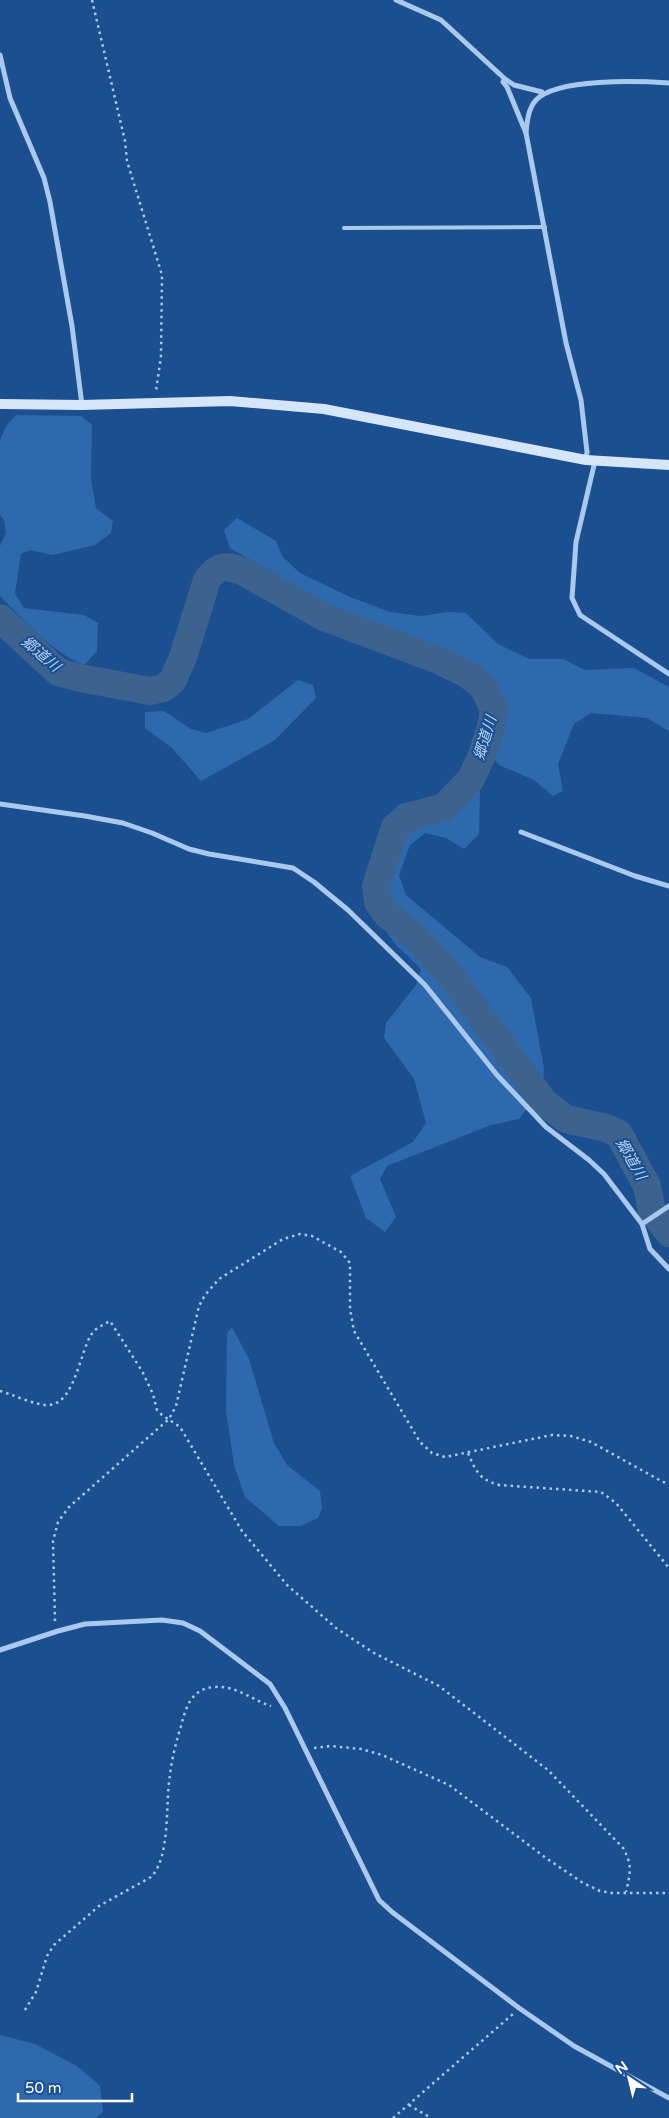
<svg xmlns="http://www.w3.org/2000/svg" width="669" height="2118" viewBox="0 0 669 2118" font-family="'Varela Round','Noto Sans JP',sans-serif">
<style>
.green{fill:#2e69ad}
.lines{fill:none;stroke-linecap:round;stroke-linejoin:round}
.river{stroke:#3c6290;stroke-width:28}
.path{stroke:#a9c9ee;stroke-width:2.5;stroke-dasharray:2.5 4;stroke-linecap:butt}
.lane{stroke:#a9c9ee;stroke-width:4}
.street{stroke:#a9c9ee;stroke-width:5}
.secondary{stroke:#d6e6fa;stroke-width:10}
.labels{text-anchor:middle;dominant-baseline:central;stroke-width:4;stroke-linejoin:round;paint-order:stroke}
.water-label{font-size:15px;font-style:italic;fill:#b5d3f5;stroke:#1b4f8f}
</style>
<rect width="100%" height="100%" fill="#1b4f8f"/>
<g class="green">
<path d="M16 415 81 416 92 425 91 479 96 508 113 521 111 533 95 545 53 555 30 550 21 554 15 593 24 608 84 615 98 623 97 651 84 665C51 652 25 621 0 596V546L6 533 4 520 0 515V440L6 426Z"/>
<polygon points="237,518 276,541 283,557 300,573 350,597 390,612 421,616 447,612 466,613 498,644 529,659 563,659 585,670 634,668 669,687 669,731 647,718 591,713 574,724 558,764 563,791 553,796 534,780 499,765 491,756 506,716 497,688 476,667 443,649 385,631 332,606 230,548 224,530"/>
<polygon points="298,680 313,685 316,698 275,740 201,781 172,748 145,728 145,712 164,711 191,729 206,733 248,719"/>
<polygon points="458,779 478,781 480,792 479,834 464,849 446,838 425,833 410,845 399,875 406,895 480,957 507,967 531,998 544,1068 543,1087 519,1119 491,1125 387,1166 380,1179 396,1217 385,1232 366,1218 350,1176 413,1142 426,1123 414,1079 384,1038 386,1023 416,985 421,969 396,945 378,921 369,879 389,814 400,804 431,798 449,791"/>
<polygon points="232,1327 249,1359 274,1443 287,1465 320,1491 322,1508 318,1518 300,1526 279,1526 245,1497 234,1465 226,1411 227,1333"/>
<polygon points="0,2035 35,2044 77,2066 100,2086 103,2112 96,2118 0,2118"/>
</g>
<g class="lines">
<path class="river" d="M0 618 58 672 80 678 150 691 164 688 173 680 183 657 207 580C218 565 225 565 242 571L324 617 438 660 467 674 483 687 494 709 491 727 482 755 471 779 444 807 412 816 395 827 376 886 378 902 387 915 418 939 453 979 544 1102 566 1119 606 1128 619 1134 647 1186 652 1211 669 1233"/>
<g class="path">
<polyline points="92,0 125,141 127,161 162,275 161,356 156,391"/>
<path d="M0 1391C12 1394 36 1406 49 1405 74 1404 80 1353 91 1335 95 1328 103 1325 110 1321L142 1371 153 1394 157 1410 162 1415 180 1427 242 1531 287 1585 336 1628 374 1653 439 1686 548 1770 623 1848C633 1865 630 1874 626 1892"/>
<path d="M468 1453C476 1472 479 1479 499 1485L601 1492 616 1503 669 1568"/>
<polyline points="55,1621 53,1541 58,1522 69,1507 169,1419 176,1406 199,1306 205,1295 219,1279 283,1239 300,1234 312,1236 341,1252 350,1263 350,1309 354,1331 420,1442 432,1453 445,1457 552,1435 571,1436 591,1442 663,1482 669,1483"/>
<polyline points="314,1748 330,1746 361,1749 382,1755 449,1785 546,1858 583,1883 600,1891 612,1893 669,1893"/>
<path d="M25 2010 36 1992 47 1956 54 1945 99 1906 151 1877C171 1856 165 1804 170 1775 172 1758 176 1742 181 1726 186 1707 191 1689 214 1687 236 1685 252 1700 271 1706"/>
<polyline points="409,2105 431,2118"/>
<polyline points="393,2118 513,2014"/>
</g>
<polyline class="lane" points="344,228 545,227"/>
<g class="street">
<polyline points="396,0 441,20 505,79 514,85 542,92 543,94"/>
<polyline points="0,55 10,98 44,178 50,202 72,326 82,405"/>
<polyline points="505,79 503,82 507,87 526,133 566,343 581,400 587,452 586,460"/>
<path d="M526 133C527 122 528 109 536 100 557 78 639 81 669 83"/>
<polyline points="595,461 576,542 572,598 580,615 669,674"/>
<polyline points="0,804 85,816 123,823 152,833 189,849 209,854 293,868 314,882 348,910 425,985 497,1075 546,1127 589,1160 604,1174 642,1224 650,1249 669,1269"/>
<polyline points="521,832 635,876 669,886"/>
<polyline points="642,1224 669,1206"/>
<polyline points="0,1650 58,1631 85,1624 162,1620 183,1623 200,1631 270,1684 285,1708 379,1900 392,1912 519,2008 574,2046 669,2098"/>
</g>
<polyline class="secondary" points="0,404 82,405 230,401 324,409 586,460 669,465"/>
</g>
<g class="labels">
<g class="water-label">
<text transform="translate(41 654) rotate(40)">郷道川</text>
<text transform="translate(485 738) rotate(-73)">郷道川</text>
<text transform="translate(631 1159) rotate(60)">郷道川</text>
</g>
</g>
<g transform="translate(629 2078) rotate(325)" stroke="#1b4f8f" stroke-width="4" paint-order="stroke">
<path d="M0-4L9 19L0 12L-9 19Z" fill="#ffffff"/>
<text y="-8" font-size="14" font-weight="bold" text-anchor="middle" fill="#ffffff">N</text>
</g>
<path d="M18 2093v8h114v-8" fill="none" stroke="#ffffff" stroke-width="2.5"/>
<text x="25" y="2093" font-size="15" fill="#ffffff" stroke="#1b4f8f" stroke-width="4" paint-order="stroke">50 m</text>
</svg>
